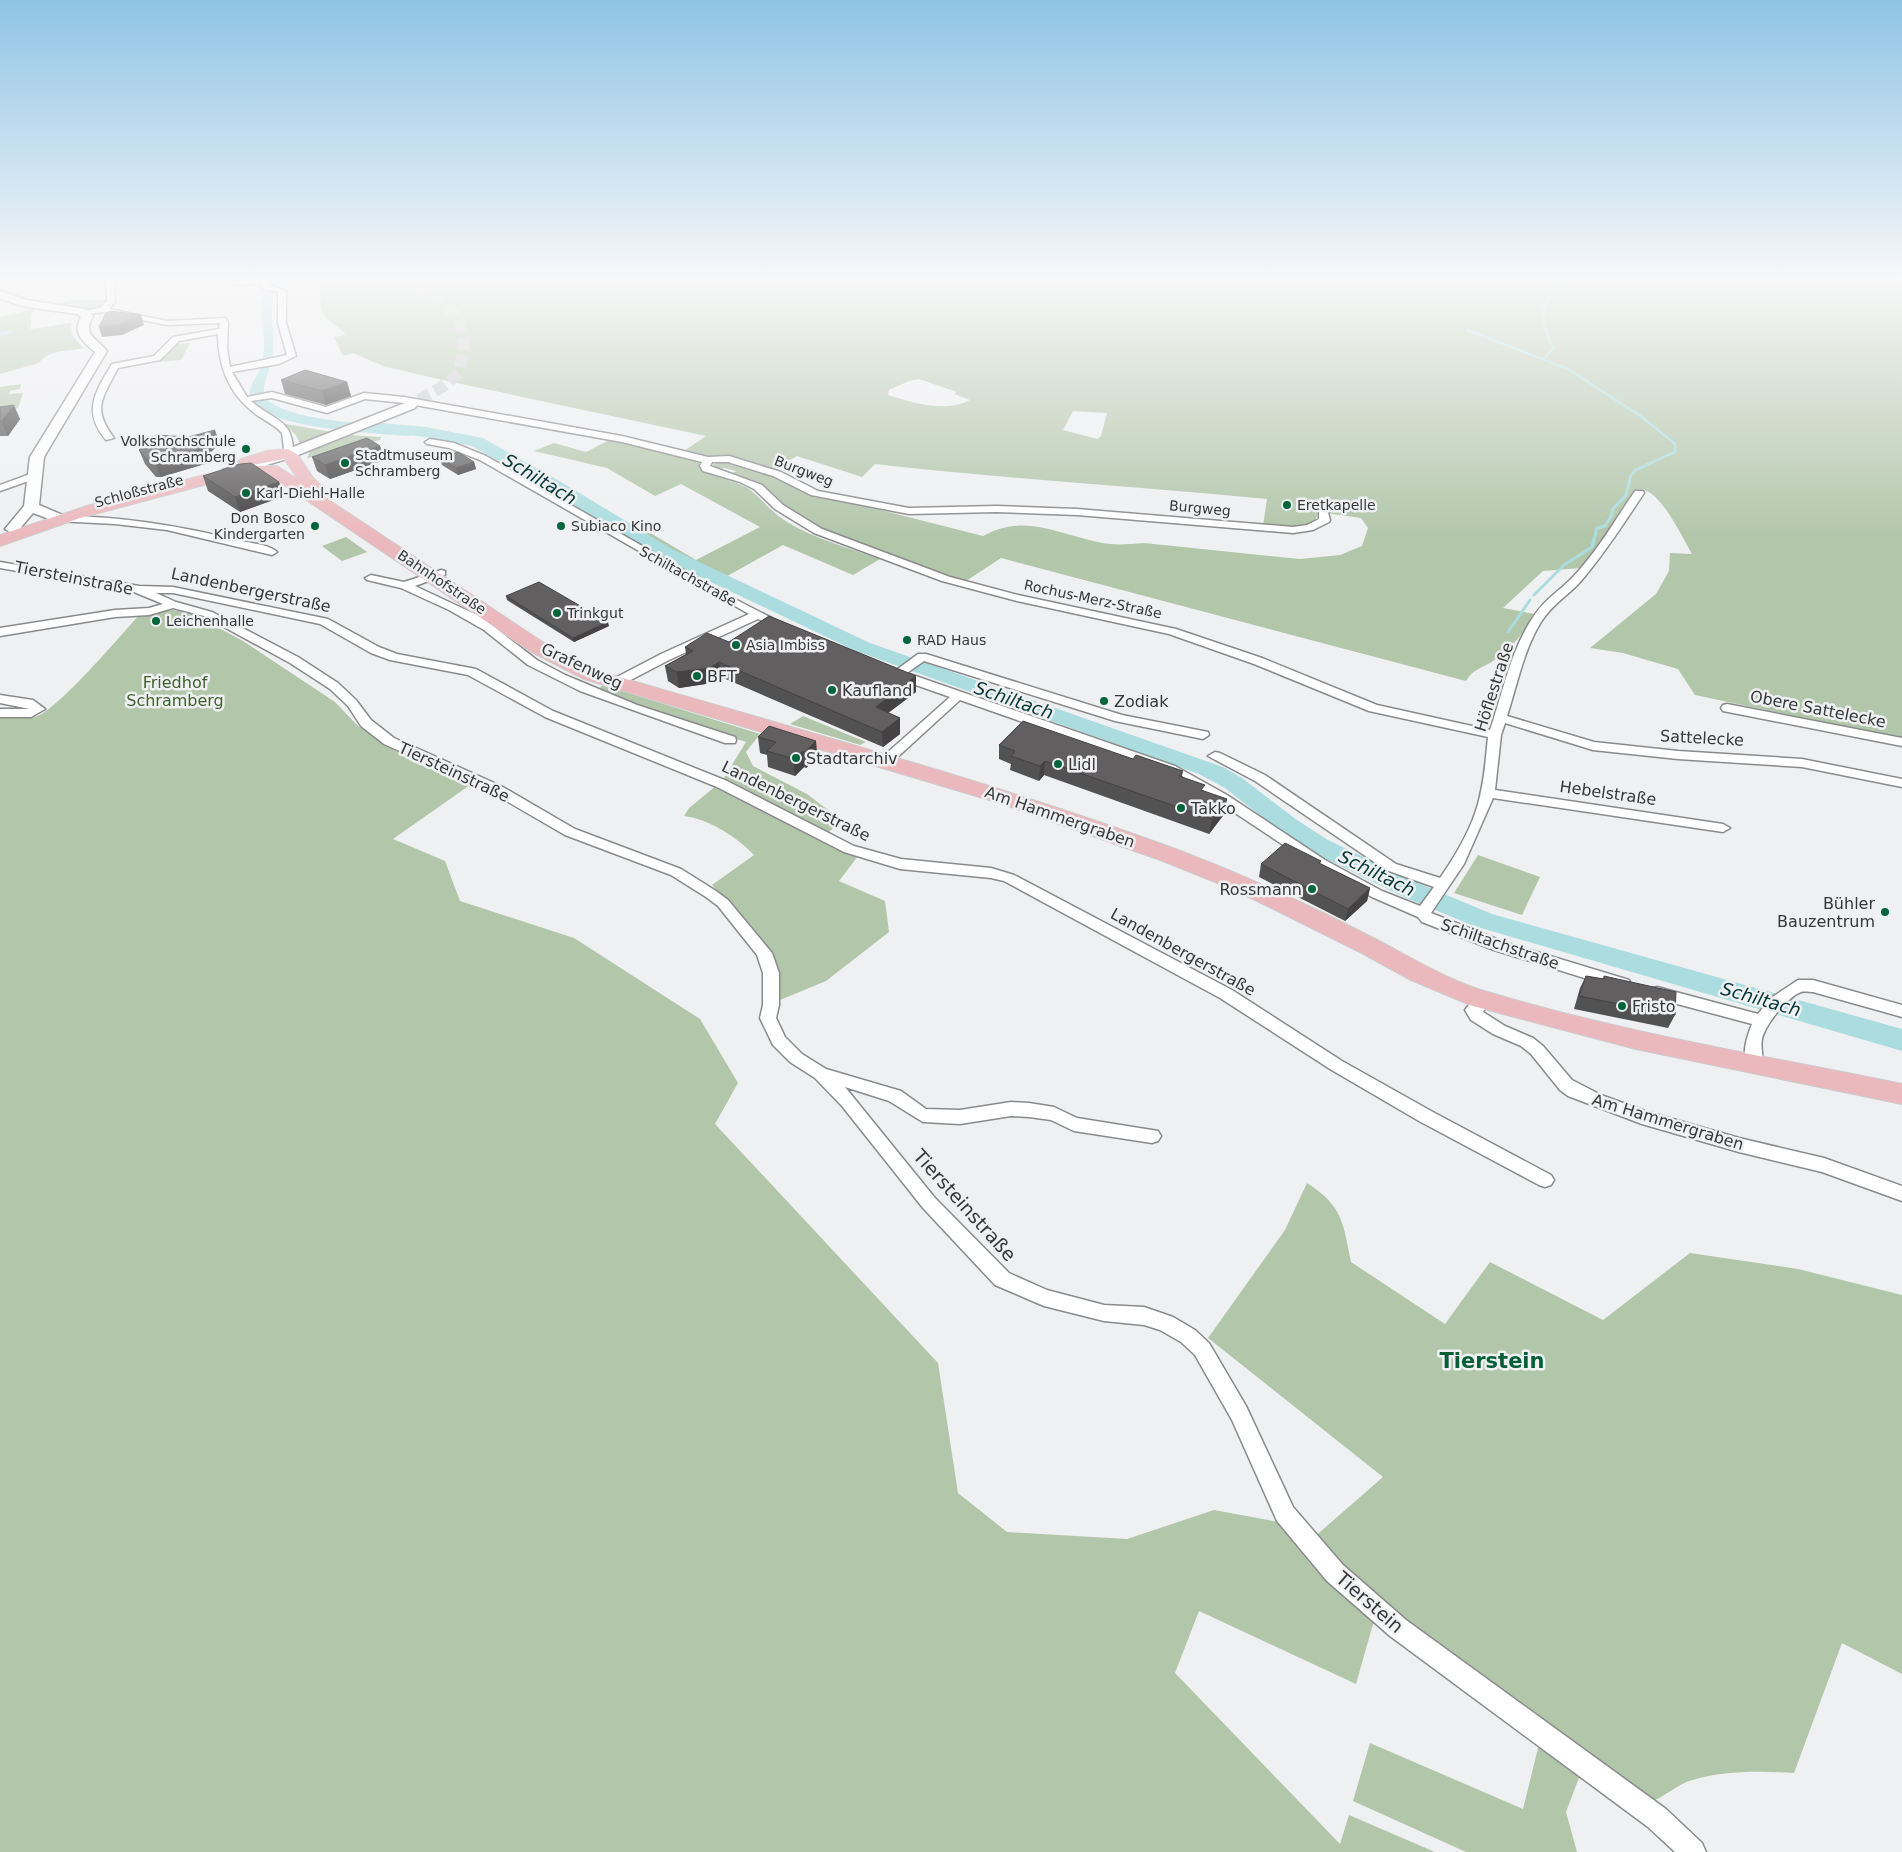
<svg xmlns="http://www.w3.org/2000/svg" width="1902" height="1852" viewBox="0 0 1902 1852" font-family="'DejaVu Sans',sans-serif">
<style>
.green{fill:#b2c6aa;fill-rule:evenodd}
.water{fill:#abdde0}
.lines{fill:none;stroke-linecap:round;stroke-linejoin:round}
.stream-far1{stroke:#abdde0;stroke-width:2.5}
.stream{stroke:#abdde0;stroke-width:3}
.river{fill:#abdde0;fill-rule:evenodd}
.secondary-tunnel{stroke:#cacbcd;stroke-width:12;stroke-dasharray:12 6;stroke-linecap:butt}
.minor-casing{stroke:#898a8c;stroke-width:3}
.secondary-casing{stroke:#898a8c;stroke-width:3}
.primary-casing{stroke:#cbcbcb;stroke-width:2}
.minor{fill:#fff;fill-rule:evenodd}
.secondary{fill:#fff;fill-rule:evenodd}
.primary{fill:#ebb9bd;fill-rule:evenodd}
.wall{fill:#535253}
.shaded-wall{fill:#444243}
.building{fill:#615f60;stroke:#444243}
.poi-dot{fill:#01663b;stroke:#eff0f2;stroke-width:2}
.labels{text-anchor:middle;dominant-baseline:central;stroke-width:5;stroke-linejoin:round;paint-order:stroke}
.far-poi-label{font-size:14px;fill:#373738;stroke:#eff0f2;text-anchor:start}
.far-street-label{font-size:14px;fill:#373738;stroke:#eff0f2}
.street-label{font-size:16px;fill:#373738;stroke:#eff0f2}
.poi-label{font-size:16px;fill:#373738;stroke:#eff0f2;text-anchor:start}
.park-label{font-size:16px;fill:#406030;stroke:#eff0f2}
.water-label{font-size:18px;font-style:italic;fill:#043639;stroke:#eff0f2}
.near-street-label{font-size:19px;fill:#373738;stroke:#eff0f2}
.near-neighbourhood-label{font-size:21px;font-weight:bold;fill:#065e37;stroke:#eff0f2}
</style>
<rect width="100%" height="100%" fill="#eff0f2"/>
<g class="green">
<path d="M323 278H1902V739L1695 695 1678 669 1623 653 1590 648 1656 594 1669 571 1670 553 1692 554C1684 540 1662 495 1646 491 1643 490 1638 491 1634 491L1632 498 1581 568 1543 571 1503 608 1535 614C1524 633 1512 648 1493 661 1482 668 1473 669 1466 681L1001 558 963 583C905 562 849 543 793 515 780 509 776 498 767 488 759 480 742 477 731 474L736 471 724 468 718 470 713 465 717 462H723L796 483 814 497 861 505 983 536C1023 513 1058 534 1098 542 1113 546 1129 544 1144 543L1300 559 1340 555 1362 546 1368 528 1361 518 1318 512 1316 519 1305 526H1263L1267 499C1136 486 1005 479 875 464L862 477 797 456 785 463 777 471 738 459 725 456 704 458 681 453 706 436 438 379 383 366 353 353 343 356 334 337 346 335C340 327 335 325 328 320 316 309 321 291 323 278ZM919 379 957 392 954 394 970 400C945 413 913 403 888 395L889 390 909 381ZM1073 411 1107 413 1101 436 1097 439 1063 430Z"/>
<polygon points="70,300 106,300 100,307 87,309 58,304"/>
<path d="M35 309 32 313 30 329 71 323 72 335 83 348C68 352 49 349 39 363L0 374V317Z"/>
<polygon points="190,343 181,360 158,362 178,344"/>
<polygon points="21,384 20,389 10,391 8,394 23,393 18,408 0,415 0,387"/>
<polygon points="284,424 286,424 337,433 300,444 296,435"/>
<polygon points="350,435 381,437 380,440 358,445 315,468 320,465 318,456 307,458 311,449"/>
<path d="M611 439 699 463C709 480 733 478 749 489 762 499 772 513 787 522 815 539 849 548 880 559L853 575 783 545 722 579 668 551 634 531H647L696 560 760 527 681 484 655 496 607 468 534 451 554 443 586 452Z"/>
<polygon points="346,537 367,552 342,561 322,546"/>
<path d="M173 610 193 614 243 641 335 702 358 726 411 761 470 785 393 839 445 861 460 901 574 938 700 1019 738 1083 715 1124 938 1363 958 1493 1007 1532 1127 1539 1214 1510 1284 1523 1375 1617 1356 1684 1199 1611 1175 1673 1340 1844 1349 1815 1435 1852H0V715C11 715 24 720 35 717 56 712 122 634 140 614Z"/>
<path d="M603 685 760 734 746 752 753 766 807 794 841 820 824 837 858 856 839 881 885 901 889 932 826 981 780 1000 775 968 764 945 712 885 754 855C737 837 709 819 684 816L689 808 722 781 746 742 596 691Z"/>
<polygon points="803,716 866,742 860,745 790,724"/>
<polygon points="1478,855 1540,877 1522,915 1454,893"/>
<path d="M1307 1183C1343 1206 1343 1223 1351 1262L1445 1324 1490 1262 1603 1320 1690 1253 1798 1269 1902 1295V1674L1842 1643 1794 1773C1759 1771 1724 1770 1689 1781 1678 1785 1666 1795 1655 1800L1634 1793 1417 1636 1312 1539 1383 1477 1208 1338 1285 1230Z"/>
<polygon points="1540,1740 1580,1775 1566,1812 1577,1852 1466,1852 1353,1801 1370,1743 1523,1809"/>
</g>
<path class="water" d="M285 278H293L274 293C269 316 277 340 271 364 268 375 261 386 265 398 292 424 383 424 421 427L410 436C382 434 258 428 250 398 247 387 258 376 261 366 263 359 264 351 264 344 265 328 256 305 266 291 271 285 280 282 285 278Z"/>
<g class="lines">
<g class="stream-far1">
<polyline points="1467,330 1568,369 1642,417 1675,444 1675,452 1648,464"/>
<polyline points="0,334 11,332"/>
<path d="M1544 359 1553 348C1538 314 1540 307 1563 278"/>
</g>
<g class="stream">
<polyline points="1534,595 1564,565 1592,547 1597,528 1605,526 1612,515 1612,510 1626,495 1631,475 1636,470 1651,463"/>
<polyline points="1508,632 1530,600"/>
</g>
<polygon class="river" points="382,423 426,427 483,438 563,483 672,549 870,643 1223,767 1242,778 1297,820 1328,840 1425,886 1492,914 1902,1029 1902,1051 1474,926 1406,898 1310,851 1280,831 1225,788 1199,774 856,651 658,557 551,491 472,446 426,437 376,432 374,428 376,424"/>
<path class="secondary-tunnel" d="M401 278C449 307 473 311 459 373L442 387 410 405"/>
<defs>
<g id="minor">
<path d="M109 278H117L114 283 115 302 109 309 167 321 225 318 228 322 227 348 230 367 287 355 278 323V292L263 289 261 283 235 285 231 283 235 281 274 278 269 285 286 291V323L296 356 279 364 232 372 247 397 272 392 326 407 364 393 404 397 622 436 708 457 729 456 781 472 818 491 909 508 996 506 1077 509 1293 527 1307 525 1319 519V509H1327L1330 520 1329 522 1313 530 1293 533 1077 515 996 512 909 514 811 495 773 476 728 462H712L710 466 762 485 783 505 822 529 950 577 1018 595 1176 629 1262 658 1377 705 1490 730C1502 695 1510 654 1530 622 1544 599 1555 595 1572 578 1597 552 1615 520 1635 491H1643L1644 493C1624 523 1605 553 1581 581 1568 596 1553 603 1541 622 1524 649 1517 685 1507 716L1594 742 1678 751 1802 759 1902 779V787L1802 767 1678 759 1593 750 1505 723 1501 735 1495 790 1723 824 1730 828 1723 832 1493 798 1464 864 1431 913 1504 942 1629 980 1631 984 1629 988 1623 990 1494 950 1422 922 1418 917 1372 897 1315 866 1217 801 1165 772 960 700 891 763H881L879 760 950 697 893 677 891 674 918 654H926L1122 715 1208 732 1209 735 1203 739 1115 721 924 661 907 673 1175 766 1227 795 1325 860 1382 891 1420 906 1434 887 1386 870 1255 781 1208 756 1215 752 1220 753 1265 775 1396 864 1440 878C1457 854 1476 821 1481 791 1485 774 1486 755 1488 737L1369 711 1254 664 1169 634 1017 601 942 581 814 533 775 509 754 489 740 482 703 471 700 466 702 462 622 442 404 403 365 399 327 413 272 398 251 401C274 421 294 419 293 454L285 456 282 433C274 424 262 420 253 412 229 393 218 366 218 334L179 341 160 360 118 368C103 398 91 408 114 438L106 440C82 412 95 392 112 364L154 356 173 337 219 329 220 323 167 325 103 312 81 315V311L100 308 107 301 106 283Z"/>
<polygon points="430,439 454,443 486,456 729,596 789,627 783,630 758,619 669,660 623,684 615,684 613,681 615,678 661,654 749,614 480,460 449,448 427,444 425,442"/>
<polygon points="33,473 37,474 37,478 0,491 0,485"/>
<path d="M60 516C122 516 181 526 241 541 252 543 270 545 277 552L272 555 167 530 115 524 56 521 55 519Z"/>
<polygon points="0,562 139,586 173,587 328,619 379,647 397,654 476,669 553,711 727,781 854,846 901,859 991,868 1014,875 1232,990 1342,1061 1431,1111 1551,1175 1554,1180 1551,1185 1545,1187 1539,1185 1419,1121 1330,1069 1220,998 1004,881 991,878 900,869 844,852 717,787 545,717 468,675 390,660 371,653 320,624 173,593 156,593 176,602 212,612 298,657 338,683 356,700 371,720 394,738 501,786 575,829 681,869 716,891 728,900 772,953 779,973 779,1005 776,1018 785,1037 802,1054 826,1069 901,1091 926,1109 960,1110 1011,1102 1029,1103 1054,1107 1077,1118 1158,1131 1161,1136 1158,1141 1152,1143 1074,1131 1051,1120 1029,1117 1011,1116 960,1124 923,1122 889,1101 845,1087 935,1198 1009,1273 1047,1290 1104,1305 1144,1307 1173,1317 1195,1330 1209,1343 1246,1406 1293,1507 1343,1565 1406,1620 1666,1809 1702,1843 1706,1852 1675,1852 1648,1827 1390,1636 1327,1581 1277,1521 1232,1420 1195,1355 1181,1342 1160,1330 1144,1325 1104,1321 1044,1306 995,1285 923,1208 842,1106 815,1078 790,1062 773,1045 760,1018 763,1005 763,973 757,955 718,906 706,897 671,875 565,835 491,792 384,744 361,726 348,706 330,689 290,663 204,616 173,608 149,615 115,617 0,636 0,628 115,610 149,608 163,604 134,592 0,568"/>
<polygon points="441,570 445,571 445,575 415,586 481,617 537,660 565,675 637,705 735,737 736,740 735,743 725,743 580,691 528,665 484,630 449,610 401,588 367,580 365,578 371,575 404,582"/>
<polygon points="0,695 33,700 45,709 31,717 0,717 0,709 30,709 0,703"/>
<polygon points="1727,704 1902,738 1902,746 1723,711 1721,708 1723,705"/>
<path d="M1798 980H1813L1902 1005V1017L1813 992C1810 992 1804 991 1801 992 1787 997 1765 1025 1762 1039 1760 1049 1765 1058 1760 1066L1754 1068 1748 1066C1741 1054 1747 1037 1752 1024L1651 997 1649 993 1651 989 1657 987 1758 1014 1771 998Z"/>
<polygon points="1482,994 1488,996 1490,1000 1483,1012 1505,1026 1533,1038 1543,1046 1572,1080 1601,1095 1645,1111 1739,1138 1824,1158 1902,1186 1902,1201 1822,1172 1739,1152 1642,1124 1568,1096 1560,1090 1531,1054 1521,1046 1493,1034 1471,1020 1465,1010 1476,996"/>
</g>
<g id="secondary">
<path d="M0 291 27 300 85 309 93 316C82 336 96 337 107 351L44 457 39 505 65 516 67 519 60 523 33 513 17 532 12 533 5 529 24 506 30 457 95 352C82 341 72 333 81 317L77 314 27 307 0 299Z"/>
<polygon points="410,401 417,405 415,408 293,457 228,477 221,473 223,470 283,451"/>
</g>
<path id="primary" d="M288 449 298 455 313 478 325 489 318 493 544 643 598 671C792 728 988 780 1178 850 1246 876 1314 907 1379 941 1415 960 1451 982 1491 993 1625 1033 1765 1056 1902 1084V1104L1636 1049 1473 1006 1411 980 1360 952 1235 890 1163 861 1003 804 584 679 530 651 268 474 240 477 200 486 80 518 0 546V535L87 506 204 475 245 467 238 462 241 459 267 451ZM284 459 299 480 277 466H248Z"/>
</defs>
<use href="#minor" class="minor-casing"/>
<use href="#secondary" class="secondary-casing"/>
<use href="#primary" class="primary-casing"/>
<use href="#minor" class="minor"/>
<use href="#secondary" class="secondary"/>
<use href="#primary" class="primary"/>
</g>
<g class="wall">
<polygon points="281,380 347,382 351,396 326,405 285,394"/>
<polygon points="0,407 20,419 8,436 0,436"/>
<polygon points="220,444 206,456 208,463 161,477 156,477 145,464 139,450"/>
<polygon points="380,446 384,460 330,479 317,471 312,457"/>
<polygon points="440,458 474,462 476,469 458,475 442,465"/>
<polygon points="203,476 279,482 284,496 240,512 208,491"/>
<polygon points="506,596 609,626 574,642 507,600"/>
<polygon points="729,642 916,692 888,713 900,718 900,734 883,747 721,677 712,683 679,688 668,681 665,666 686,654 685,647"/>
<polygon points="758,737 816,741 817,757 806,768 804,767 795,776 768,767 767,755 760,753"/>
<polygon points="999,745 1133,759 1183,771 1182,776 1204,791 1225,813 1209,834 1044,775 1039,781 1010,770 1011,764 999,759"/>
<polygon points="1321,861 1320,864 1370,888 1367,901 1345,921 1259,877 1261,864"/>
<polygon points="1586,976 1603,979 1604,976 1675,1015 1668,1028 1574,1009 1580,988"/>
</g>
<g class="shaded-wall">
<polygon points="141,315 144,325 122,335 102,337 99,327"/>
<polygon points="347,382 351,396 326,405 322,391"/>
<polygon points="14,405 20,419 8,436 1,422"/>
<polygon points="215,430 220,444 206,456 208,463 161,477 155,463"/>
<polygon points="380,446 384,460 330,479 325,465"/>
<polygon points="474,462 476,469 458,475 456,468"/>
<polygon points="279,482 284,496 240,512 235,497"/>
<polygon points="608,622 609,626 574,642 573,638"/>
<polygon points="719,662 721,677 712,683 679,688 677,672"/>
<polygon points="916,676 916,692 876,722 876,707"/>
<polygon points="900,718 900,734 883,747 882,732"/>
<polygon points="816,741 817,757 806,768 805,752"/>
<polygon points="803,751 804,767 795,776 794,759"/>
<polygon points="1045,761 1044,775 1039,781 1040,766"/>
<polygon points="1227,799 1225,813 1209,834 1212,819"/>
<polygon points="1370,888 1367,901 1345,921 1348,909"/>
</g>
<g class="building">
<polygon points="111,311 141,315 118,325 99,327 106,313"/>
<polygon points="305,370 347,382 322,391 281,380"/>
<polygon points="14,405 1,422 0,422 0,407"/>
<polygon points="215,430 198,444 203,448 155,463 150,463 139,450 156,435 188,437"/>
<polygon points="367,438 380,446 325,465 312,457"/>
<polygon points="458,452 474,462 456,468 440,458"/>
<polygon points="251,463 279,482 235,497 203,476 240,464"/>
<polygon points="539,582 608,622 573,638 506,596"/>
<polygon points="769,616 916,676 876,707 900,718 882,732 719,662 710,668 677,672 665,666 693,651 685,647 707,633 729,642"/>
<polygon points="1023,721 1133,759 1136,755 1183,771 1179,776 1205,785 1201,790 1227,799 1212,819 1045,761 1040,766 1011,756 1015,751 999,745"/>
<polygon points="769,726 816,741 805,752 803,751 794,759 767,751 776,742 758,737"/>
<polygon points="1285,843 1321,861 1319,863 1370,888 1348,909 1261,864"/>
<polygon points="1586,976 1604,979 1604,976 1676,992 1675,1015 1579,996"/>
</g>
<linearGradient id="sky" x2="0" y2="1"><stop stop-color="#8fc4e5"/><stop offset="0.52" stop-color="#f8f8f9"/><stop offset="1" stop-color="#f8f8f9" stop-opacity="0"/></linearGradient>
<rect width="1902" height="537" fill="url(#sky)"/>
<g class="poi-dot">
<circle cx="246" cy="449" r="5"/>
<circle cx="345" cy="463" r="5"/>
<circle cx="246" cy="493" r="5"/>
<circle cx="1287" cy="505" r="5"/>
<circle cx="315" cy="526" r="5"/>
<circle cx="561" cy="526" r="5"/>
<circle cx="557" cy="613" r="5"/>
<circle cx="156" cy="621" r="5"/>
<circle cx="907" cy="640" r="5"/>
<circle cx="736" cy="645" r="5"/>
<circle cx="697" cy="676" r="5"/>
<circle cx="832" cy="690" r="5"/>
<circle cx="1104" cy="701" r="5"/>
<circle cx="796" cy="758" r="5"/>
<circle cx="1058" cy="764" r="5"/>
<circle cx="1181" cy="808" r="5"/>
<circle cx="1312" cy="889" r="5"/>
<circle cx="1885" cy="912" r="5"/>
<circle cx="1622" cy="1006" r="5"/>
</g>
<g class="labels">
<g class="far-poi-label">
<text x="236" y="441" text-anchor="end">Volkshochschule<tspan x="236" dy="16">Schramberg</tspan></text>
<text x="355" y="455">Stadtmuseum<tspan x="355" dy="16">Schramberg</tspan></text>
<text x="256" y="493">Karl-Diehl-Halle</text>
<text x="1297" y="505">Eretkapelle</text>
<text x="305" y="518" text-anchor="end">Don Bosco<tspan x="305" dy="16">Kindergarten</tspan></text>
<text x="571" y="526">Subiaco Kino</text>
<text x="567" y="613">Trinkgut</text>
<text x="166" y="621">Leichenhalle</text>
<text x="917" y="640">RAD Haus</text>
<text x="746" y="645">Asia Imbiss</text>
</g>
<g class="far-street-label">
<text transform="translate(804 471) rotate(21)">Burgweg</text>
<text transform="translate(139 491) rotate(-15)">Schloßstraße</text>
<text transform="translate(1200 508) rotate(5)">Burgweg</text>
<text transform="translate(688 576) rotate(29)">Schiltachstraße</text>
<text transform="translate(442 582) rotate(34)">Bahnhofstraße</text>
<text transform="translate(1093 599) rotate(12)">Rochus-Merz-Straße</text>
</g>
<g class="street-label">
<text transform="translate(74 578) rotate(11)">Tiersteinstraße</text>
<text transform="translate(251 590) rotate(12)">Landenbergerstraße</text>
<text transform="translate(582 666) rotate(25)">Grafenweg</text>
<text transform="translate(1494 687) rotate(-72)">Höflestraße</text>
<text transform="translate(1818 709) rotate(11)">Obere Sattelecke</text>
<text transform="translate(1702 738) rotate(3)">Sattelecke</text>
<text transform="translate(454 772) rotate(25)">Tiersteinstraße</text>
<text transform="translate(1608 793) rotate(8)">Hebelstraße</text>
<text transform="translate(796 801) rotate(26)">Landenbergerstraße</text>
<text transform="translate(1060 817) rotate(19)">Am Hammergraben</text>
<text transform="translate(1500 944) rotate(19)">Schiltachstraße</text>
<text transform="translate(1183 952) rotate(29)">Landenbergerstraße</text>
<text transform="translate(1668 1122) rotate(17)">Am Hammergraben</text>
</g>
<g class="poi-label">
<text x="707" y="676">BFT</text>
<text x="842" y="690">Kaufland</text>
<text x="1114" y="701">Zodiak</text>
<text x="806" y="758">Stadtarchiv</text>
<text x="1068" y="764">Lidl</text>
<text x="1191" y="808">Takko</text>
<text x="1302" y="889" text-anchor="end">Rossmann</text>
<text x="1875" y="903" text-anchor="end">Bühler<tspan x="1875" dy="18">Bauzentrum</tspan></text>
<text x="1632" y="1006">Fristo</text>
</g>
<g class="park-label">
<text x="175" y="682">Friedhof<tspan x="175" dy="18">Schramberg</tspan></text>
</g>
<g class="water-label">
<text transform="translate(540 479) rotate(31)">Schiltach</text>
<text transform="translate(1014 700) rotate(19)">Schiltach</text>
<text transform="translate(1377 873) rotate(26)">Schiltach</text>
<text transform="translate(1761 999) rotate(16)">Schiltach</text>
</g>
<g class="near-street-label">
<text transform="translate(965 1205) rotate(48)">Tiersteinstraße</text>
<text transform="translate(1370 1602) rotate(41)">Tierstein</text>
</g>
<g class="near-neighbourhood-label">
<text x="1492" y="1361">Tierstein</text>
</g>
</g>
</svg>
